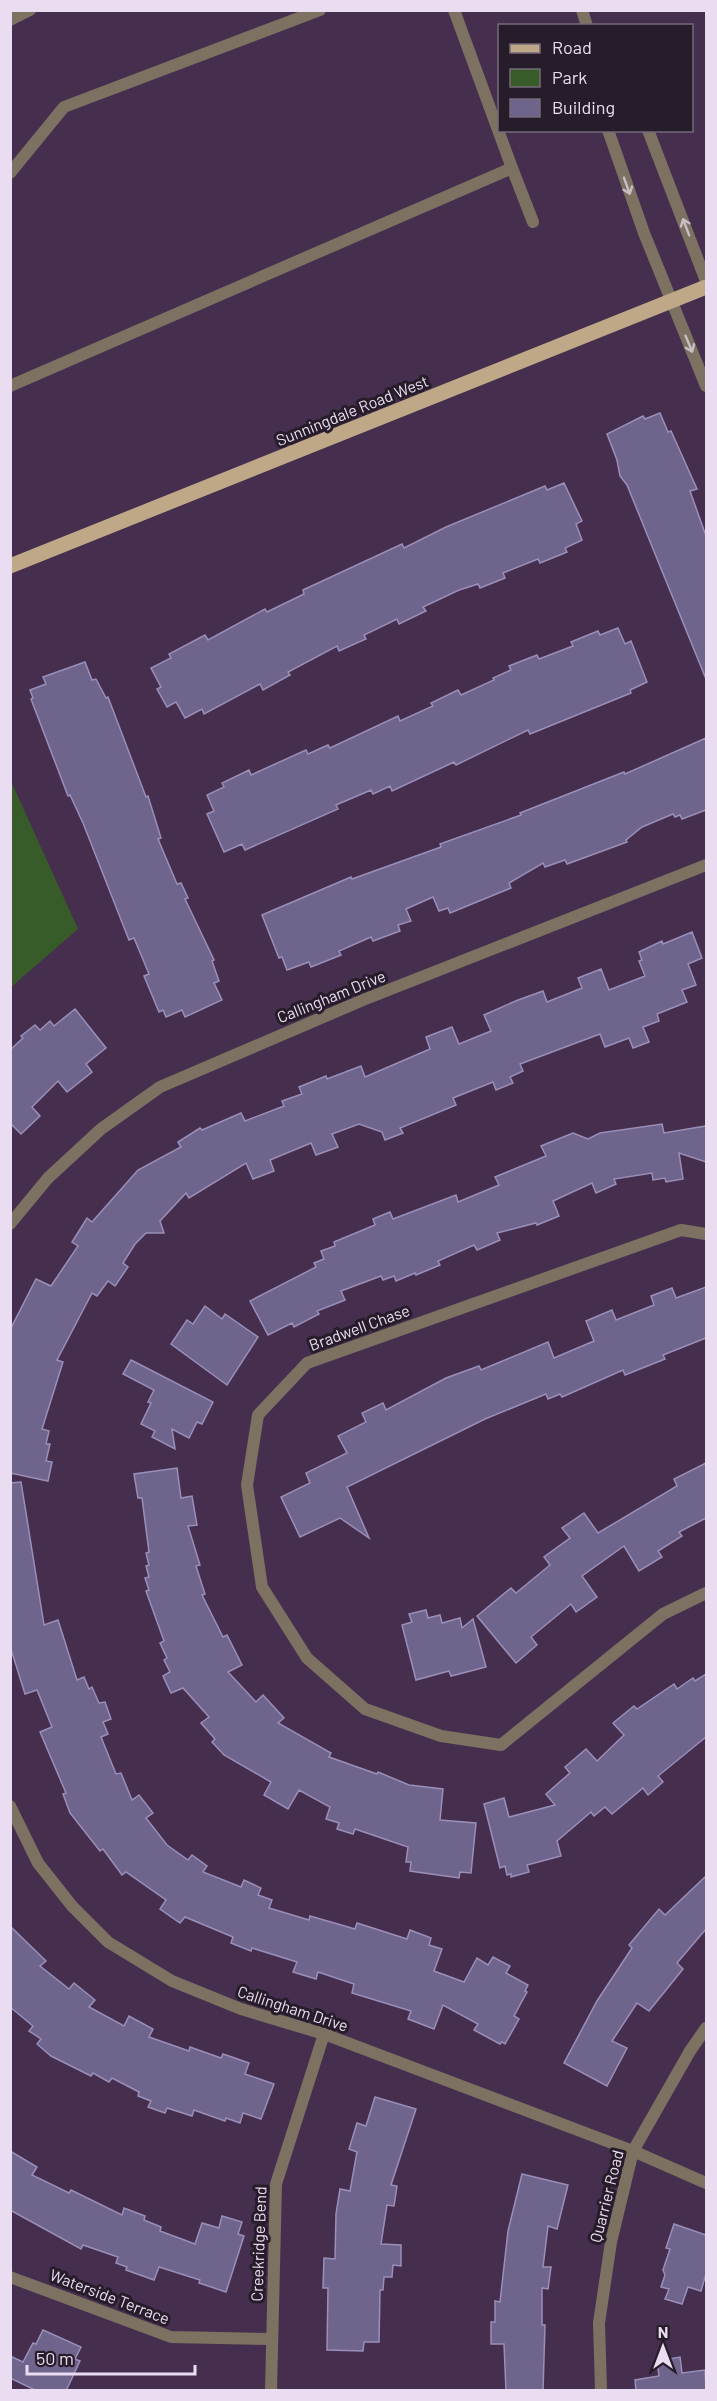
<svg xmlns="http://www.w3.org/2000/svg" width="717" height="2401" viewBox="0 0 717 2401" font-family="Barlow,sans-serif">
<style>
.green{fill:#385c29}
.building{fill:#6f648b;stroke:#9a8fb9;stroke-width:1.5}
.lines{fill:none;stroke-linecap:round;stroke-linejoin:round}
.minor{stroke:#7d7262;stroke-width:12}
.tertiary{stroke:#7d7262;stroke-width:12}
.primary{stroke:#bfa887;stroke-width:15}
.oneway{stroke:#cabdc6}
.labels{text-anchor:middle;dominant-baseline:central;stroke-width:6;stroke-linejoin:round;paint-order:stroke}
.street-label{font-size:16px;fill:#ebddf1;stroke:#261c2a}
</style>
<rect width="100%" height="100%" fill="#462f4e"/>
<polygon class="green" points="10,779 78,929 11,987 10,987"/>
<g class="building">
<polygon points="660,413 668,432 671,431 697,489 690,491 706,536 706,679 627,485 620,476 617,460 607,434 643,416 645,419"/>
<polygon points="564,483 582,521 576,524 582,540 565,548 567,552 540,563 538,559 503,573 505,578 480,588 478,584 459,590 423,607 426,611 399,624 397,619 364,635 366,639 339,651 337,646 288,672 290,675 263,690 260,684 204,714 202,709 185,718 176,702 167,707 157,689 161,687 151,668 171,658 169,654 205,635 208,640 265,609 267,612 304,594 303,590 402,544 404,548 446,527 545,486 547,490"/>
<polygon points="618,628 625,644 631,641 647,682 630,690 631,693 530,734 528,730 456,765 454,762 392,791 390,786 373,794 371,790 336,805 338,809 245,850 242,844 224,852 207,814 214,811 207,795 224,787 222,783 249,770 251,775 306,750 308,754 328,745 330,748 398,716 400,721 433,706 431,703 458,690 461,695 494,680 493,678 511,670 509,666 537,655 539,659 573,646 571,642 598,631 600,635"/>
<polygon points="85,662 92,680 96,679 106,698 108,697 146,797 148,796 161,838 158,839 177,884 181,883 188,898 185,899 214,960 212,961 219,981 214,983 222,1000 185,1017 182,1010 166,1017 163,1010 159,1012 144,976 149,974 134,938 129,940 83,823 70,795 68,796 31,699 33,698 30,690 46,684 43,677"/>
<polygon points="706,738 706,810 682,819 680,815 675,817 673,814 642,827 626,840 627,842 567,864 565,860 545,867 543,863 509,883 511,888 450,913 448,908 439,911 433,897 406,909 411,921 398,925 400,931 373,941 371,937 339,951 341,955 311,967 309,962 287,970 282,957 279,958 262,915 351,877 352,879 441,847 440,844 521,815 520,813 624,772 625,774"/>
<polygon points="692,932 702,958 688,964 696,985 682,990 687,1002 657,1014 659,1021 643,1027 649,1042 633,1048 629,1038 605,1047 600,1034 520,1064 523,1071 510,1077 513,1083 496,1090 493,1082 453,1098 456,1105 400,1128 403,1133 385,1140 382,1132 359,1124 332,1134 338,1147 316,1155 311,1143 270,1160 274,1171 253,1179 246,1163 189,1198 186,1193 160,1221 164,1233 146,1233 135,1244 123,1263 128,1267 115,1286 108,1281 97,1296 92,1293 57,1360 63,1362 42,1429 49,1431 46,1444 50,1444 46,1461 52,1462 48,1481 10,1473 10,1330 36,1279 51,1286 78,1246 72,1242 87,1218 92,1222 138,1170 181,1147 178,1142 200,1128 202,1130 241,1113 245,1121 284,1106 282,1101 302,1094 299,1087 326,1076 327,1079 361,1066 365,1077 430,1049 426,1037 452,1027 459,1044 491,1031 484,1015 518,1000 543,991 547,1002 582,988 578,978 601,969 609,990 645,976 639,961 642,960 639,952 662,941 663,944"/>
<polygon points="75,1009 106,1048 86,1064 92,1072 67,1092 58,1081 32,1107 40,1116 21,1134 10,1123 10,1050 23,1038 21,1036 35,1025 40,1030 50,1021 54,1026"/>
<polygon points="662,1124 664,1133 706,1126 706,1162 679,1153 683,1179 666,1182 665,1178 653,1180 652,1173 614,1179 616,1184 596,1193 592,1183 553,1201 559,1216 537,1225 536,1223 497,1233 500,1240 477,1250 474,1245 438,1261 440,1265 416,1275 415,1273 396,1281 394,1276 383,1280 381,1276 341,1291 345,1300 317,1311 319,1314 294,1327 292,1323 268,1335 250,1301 316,1267 314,1263 324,1259 321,1251 335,1246 334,1242 375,1225 373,1219 390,1212 393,1219 456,1195 458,1202 499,1185 495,1177 546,1156 541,1146 573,1133 588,1139 600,1133"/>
<polygon points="706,1287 706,1338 663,1355 665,1359 625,1375 623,1370 562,1397 560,1394 548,1399 546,1394 485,1419 347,1487 369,1538 340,1518 300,1537 281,1497 310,1483 306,1473 347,1453 338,1436 366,1422 362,1413 383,1403 386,1410 446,1378 479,1366 481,1370 548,1342 554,1358 594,1341 586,1321 612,1310 616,1320 654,1305 651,1296 672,1288 676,1298"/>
<polygon points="205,1306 222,1319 225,1314 258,1337 227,1385 171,1344 187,1320 193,1324"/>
<polygon points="131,1360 213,1402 202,1424 197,1422 189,1438 172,1429 175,1449 152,1437 155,1431 141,1424 151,1403 148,1402 154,1390 123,1374"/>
<polygon points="706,1463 706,1518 679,1532 682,1536 658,1551 662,1557 639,1571 624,1546 582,1576 597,1597 576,1612 571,1604 531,1637 537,1645 516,1663 477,1616 511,1588 516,1593 550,1565 544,1557 570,1538 562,1528 584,1513 598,1533 677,1486 674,1479"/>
<polygon points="177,1468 181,1498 192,1496 197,1525 188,1526 200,1565 196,1566 205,1594 202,1595 223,1637 227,1635 242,1665 228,1672 256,1702 263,1695 284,1718 278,1723 331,1753 329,1757 377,1774 378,1772 409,1785 443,1789 440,1820 476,1823 471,1873 460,1872 459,1878 410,1871 411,1862 406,1862 408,1847 355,1829 353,1834 337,1829 339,1823 326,1819 330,1807 299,1790 288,1809 264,1795 271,1782 224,1755 212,1742 215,1739 201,1723 209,1717 183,1688 171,1693 163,1676 170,1672 164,1660 167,1658 160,1643 164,1641 146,1591 149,1590 145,1578 149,1577 146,1566 149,1565 146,1553 149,1552 142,1498 138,1498 134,1474"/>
<polygon points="21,1482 44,1625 58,1620 77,1680 84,1677 89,1689 92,1687 99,1703 105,1702 111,1719 103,1722 108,1734 101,1737 116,1774 121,1773 132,1800 139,1795 153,1813 146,1818 167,1845 188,1860 192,1855 207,1866 203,1872 241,1887 244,1880 261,1888 258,1895 272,1900 269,1908 309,1920 310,1916 355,1929 357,1923 407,1939 410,1930 431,1938 429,1945 442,1949 434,1971 464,1982 477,1958 488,1965 493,1957 510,1966 506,1973 528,1985 525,1991 527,1992 514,2016 519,2019 505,2044 502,2042 500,2044 474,2030 478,2024 443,2005 434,2029 408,2019 411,2011 352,1993 354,1984 318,1972 316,1979 293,1972 297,1962 252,1948 251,1951 231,1943 233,1937 185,1917 180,1923 160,1909 166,1900 126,1872 122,1875 103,1849 100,1851 70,1813 63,1794 66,1793 40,1732 52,1727 37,1690 25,1694 10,1646 10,1483"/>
<polygon points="426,1610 428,1618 440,1615 442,1623 460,1618 462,1628 473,1619 486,1667 451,1676 449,1671 416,1680 402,1625 412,1622 409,1614"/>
<polygon points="706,1674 706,1737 658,1776 663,1782 648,1795 643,1788 612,1814 605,1807 594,1816 591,1812 557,1841 561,1856 527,1865 529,1872 511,1877 511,1874 507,1875 505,1866 500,1868 484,1804 504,1798 509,1817 555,1805 546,1794 570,1773 565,1767 586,1749 597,1761 624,1735 613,1723 634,1706 637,1709 674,1684 677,1689 693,1678 695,1681"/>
<polygon points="706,1876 706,1929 677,1963 683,1969 649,2011 637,2003 612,2041 627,2048 607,2086 564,2063 597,2001 632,1948 629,1945 659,1909 665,1915"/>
<polygon points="10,1926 46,1961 40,1966 69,1989 74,1983 95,2000 89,2007 124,2026 129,2016 153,2029 149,2037 189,2051 190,2047 221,2058 223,2054 249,2063 245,2074 274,2084 261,2119 243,2113 240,2123 226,2118 225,2121 194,2110 192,2116 167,2108 165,2113 148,2107 151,2101 138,2096 139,2092 112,2078 109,2082 93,2073 91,2076 51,2056 37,2044 41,2039 29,2031 33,2026 10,2007"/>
<polygon points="375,2097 416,2109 391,2185 397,2186 394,2206 387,2205 381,2244 401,2245 401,2266 393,2265 392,2277 384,2277 383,2290 380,2290 379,2342 364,2342 363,2351 327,2350 328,2288 323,2288 324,2258 335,2259 336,2214 340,2189 350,2191 357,2152 349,2149 357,2123 366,2126"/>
<polygon points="10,2151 37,2167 32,2175 69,2193 71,2190 122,2215 124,2208 145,2216 144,2220 161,2227 160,2231 195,2244 202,2223 219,2228 222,2216 242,2222 238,2234 244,2236 226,2292 199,2283 200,2280 159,2267 154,2280 126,2270 127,2267 116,2263 118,2257 83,2245 81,2249 10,2210"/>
<polygon points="522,2174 568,2185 557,2229 548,2226 543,2267 551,2267 548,2289 542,2288 542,2325 545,2325 543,2391 506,2391 504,2344 491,2344 491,2322 495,2322 495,2301 500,2302 508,2231"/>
<polygon points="674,2224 706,2235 706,2274 701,2291 688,2287 682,2304 665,2299 669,2289 661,2287 665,2275 663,2270 670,2249 666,2248"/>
<polygon points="43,2330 81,2347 75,2359 80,2361 66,2391 37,2391 10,2378 10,2356 23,2362 33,2343 36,2344"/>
<polygon points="680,2357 682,2373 705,2370 706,2391 636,2391 635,2380 659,2376 657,2361"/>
</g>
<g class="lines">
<g class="minor">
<polyline points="10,20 30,10"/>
<polyline points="512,168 533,222"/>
<polyline points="10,173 64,107 320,10"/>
<polyline points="10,386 512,168 454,10"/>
<polyline points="10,1224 48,1178 101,1129 160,1087 363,1000 706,865"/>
<polyline points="706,1234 681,1230 307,1363 258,1415 247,1485 262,1587 307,1658 365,1709 441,1736 501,1745 663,1614 706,1593"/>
<polyline points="10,1806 38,1863 72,1906 108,1942 172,1981 241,2009 324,2034 633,2151 706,2183"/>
<polyline points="10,2277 171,2337 271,2339"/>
<polyline points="271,2390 276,2184 324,2034"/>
</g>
<g class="tertiary">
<polyline points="582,10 587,26"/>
<polyline points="608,130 644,233 706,386"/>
<polyline points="648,130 706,281"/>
<polyline points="601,2390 599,2323 611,2242 633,2151 690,2051 706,2028"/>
</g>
<polyline class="primary" points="10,566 706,287"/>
</g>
<defs><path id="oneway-shaft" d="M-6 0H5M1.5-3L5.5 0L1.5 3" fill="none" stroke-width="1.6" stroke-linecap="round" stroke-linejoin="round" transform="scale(1.5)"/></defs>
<g class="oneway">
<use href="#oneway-shaft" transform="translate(627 186) rotate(70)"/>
<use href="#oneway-shaft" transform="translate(686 227) rotate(-111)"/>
<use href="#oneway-shaft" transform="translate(689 344) rotate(67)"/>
</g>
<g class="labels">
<g class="street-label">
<text transform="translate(352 410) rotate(-22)">Sunningdale Road West</text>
<text transform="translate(331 996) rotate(-22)">Callingham Drive</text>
<text transform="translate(359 1327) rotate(-20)">Bradwell Chase</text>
<text transform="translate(293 2008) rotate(18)">Callingham Drive</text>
<text transform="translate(606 2196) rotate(-76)">Quarrier Road</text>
<text transform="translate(258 2244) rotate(-88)">Creekridge Bend</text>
<text transform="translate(110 2296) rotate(21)">Waterside Terrace</text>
</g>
</g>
<rect width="717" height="2401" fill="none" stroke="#ebddf1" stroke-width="24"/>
<rect x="498" y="24" width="195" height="108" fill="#261c2a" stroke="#75697a" stroke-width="1.5"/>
<rect x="510" y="44" width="30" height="9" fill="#bfa887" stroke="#75697a" stroke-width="1.5"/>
<text x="552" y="54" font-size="18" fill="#ebddf1">Road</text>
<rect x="510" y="69" width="30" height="18" fill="#385c29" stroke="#75697a" stroke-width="1.5"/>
<text x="552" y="84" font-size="18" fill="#ebddf1">Park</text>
<rect x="510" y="99" width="30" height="18" fill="#6f648b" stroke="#75697a" stroke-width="1.5"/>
<text x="552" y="114" font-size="18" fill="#ebddf1">Building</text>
<g transform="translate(663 2347)" stroke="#261c2a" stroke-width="4.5" paint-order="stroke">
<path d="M0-4.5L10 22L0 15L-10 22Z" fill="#ebddf1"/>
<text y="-9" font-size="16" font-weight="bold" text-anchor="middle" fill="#ebddf1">N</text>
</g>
<path d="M27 2365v9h168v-9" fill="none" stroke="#ebddf1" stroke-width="3"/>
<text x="36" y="2365" font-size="18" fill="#ebddf1" stroke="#261c2a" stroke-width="4.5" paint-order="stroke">50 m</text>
</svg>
